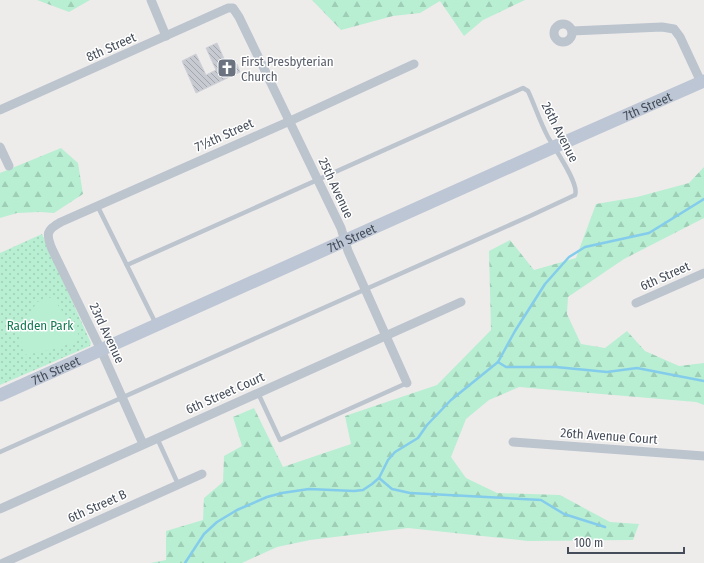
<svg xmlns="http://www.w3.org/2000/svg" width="704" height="563" viewBox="0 0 704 563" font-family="'Fira Sans Condensed',sans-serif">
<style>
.forest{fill:url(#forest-firs)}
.park{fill:url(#park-dots)}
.garden{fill:#b8eed2}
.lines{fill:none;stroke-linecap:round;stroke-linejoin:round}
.stream{stroke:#84ccec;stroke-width:2.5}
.building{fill:url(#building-back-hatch);stroke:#cfd1d8}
.service{stroke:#bcc4ce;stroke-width:4.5}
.minor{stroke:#bcc4ce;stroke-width:9}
.secondary{stroke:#bdc6d5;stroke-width:13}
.labels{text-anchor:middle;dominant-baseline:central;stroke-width:3;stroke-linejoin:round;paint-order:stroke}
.street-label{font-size:13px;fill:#444d59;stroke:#fff}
.worship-label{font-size:13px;fill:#5b616d;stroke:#fff;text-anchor:start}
.park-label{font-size:13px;fill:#157952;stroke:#fff}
</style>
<defs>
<pattern id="forest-firs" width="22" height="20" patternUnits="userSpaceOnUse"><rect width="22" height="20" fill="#b8eed2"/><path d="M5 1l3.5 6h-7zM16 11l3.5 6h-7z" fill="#9fceb7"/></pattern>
<pattern id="park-dots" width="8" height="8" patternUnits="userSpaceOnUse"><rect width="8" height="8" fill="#b8eed2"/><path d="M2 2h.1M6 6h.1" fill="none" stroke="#9fceb7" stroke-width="1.8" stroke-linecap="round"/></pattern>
<pattern id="building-back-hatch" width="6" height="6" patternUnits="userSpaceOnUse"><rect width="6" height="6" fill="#c8cad2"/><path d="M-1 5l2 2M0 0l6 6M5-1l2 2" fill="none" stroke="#a4a6ad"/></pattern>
</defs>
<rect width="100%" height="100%" fill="#eeeceb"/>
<g class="forest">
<polygon points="37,0 90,0 69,12"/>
<polygon points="312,0 525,0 483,20 464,36 440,1 420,13 393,16 341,30"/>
<polygon points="61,148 78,163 83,194 54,213 40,212 17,213 0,218 0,173"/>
<polygon points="704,167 704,218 624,259 568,297 567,314 581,344 605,348 627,331 645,351 679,366 704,363 704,405 696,402 519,387 489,400 466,419 451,457 466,478 497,493 560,495 610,522 639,524 633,540 528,541 408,528 310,540 277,547 242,563 150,563 166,560 166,531 203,520 204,498 223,482 224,456 242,446 233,417 254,408 283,467 351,444 345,416 437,385 491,330 489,251 510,240 534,270 576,258 596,204 637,197 689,183"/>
</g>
<polygon class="park" points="42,234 91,343 90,346 0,385 0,253"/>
<path class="garden" d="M52 297 78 333 79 337C73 347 36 353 24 355L19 333 27 318 37 302Z"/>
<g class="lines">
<g class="stream">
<polyline points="498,362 506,367 556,367 607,372 637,368 704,381"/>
<polyline points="379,478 392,489 410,493 541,500 564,514 605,527"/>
<polyline points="185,563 204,534 217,522 237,510 267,497 282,493 309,489 354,491 363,490 372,484 379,478 388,460 395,452 418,438 427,425 451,400 498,362 515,331 545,284 569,257 585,247 649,233 704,199"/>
</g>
</g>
<polygon class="building" points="217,43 226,63 231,61 233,66 237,64 240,72 196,93 182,61 196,54 206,75 216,70 206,48"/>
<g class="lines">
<g class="service">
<polyline points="97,205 156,324"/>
<polyline points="258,393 280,440 407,383"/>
<polyline points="157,438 178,484"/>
<path d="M0 452 530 216 575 195C580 184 554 148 548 137 540 122 535 106 528 91L523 88 127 265"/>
</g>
<g class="minor">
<polyline points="151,0 166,36"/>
<circle cx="563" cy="33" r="9"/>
<polyline points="572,31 662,27 674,29 680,37 701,82"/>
<polyline points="0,110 228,8 233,8 239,17 341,228 348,251 407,383"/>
<polyline points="0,147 9,166"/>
<polyline points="636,303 704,273"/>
<polyline points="513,442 704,456"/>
<path d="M143 444 101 350 52 249C46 234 46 230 61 222L290 121 414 64"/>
<polyline points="0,509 461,302"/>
<polyline points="3,563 202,474"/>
</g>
<path class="secondary" id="s1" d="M0 395 554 147 704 81"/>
</g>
<defs>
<symbol id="church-square" viewBox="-11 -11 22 22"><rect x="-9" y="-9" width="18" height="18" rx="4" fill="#6b7280" stroke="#fff"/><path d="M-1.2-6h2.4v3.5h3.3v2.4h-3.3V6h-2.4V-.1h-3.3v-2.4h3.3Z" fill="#fff"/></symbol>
</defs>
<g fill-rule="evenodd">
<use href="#church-square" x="216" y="57" width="22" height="22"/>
</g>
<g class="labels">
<g class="street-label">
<text transform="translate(111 47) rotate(-24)">8th Street</text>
<text stroke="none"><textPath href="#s1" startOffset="709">7th Street</textPath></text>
<text transform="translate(560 132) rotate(63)">26th Avenue</text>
<text transform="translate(224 135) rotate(-24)">7½th Street</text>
<text transform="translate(336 188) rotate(65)">25th Avenue</text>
<text stroke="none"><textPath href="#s1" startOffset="385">7th Street</textPath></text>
<text transform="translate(665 276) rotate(-24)">6th Street</text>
<text transform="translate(107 333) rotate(65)">23rd Avenue</text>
<text stroke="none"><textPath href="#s1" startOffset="61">7th Street</textPath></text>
<text transform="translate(225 393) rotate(-24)">6th Street Court</text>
<text transform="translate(609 436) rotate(4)">26th Avenue Court</text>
<text transform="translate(97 506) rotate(-24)">6th Street B</text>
</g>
<g class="worship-label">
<text x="241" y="61">First Presbyterian<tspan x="241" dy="15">Church</tspan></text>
</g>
<g class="park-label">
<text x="40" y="325">Radden Park</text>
</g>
</g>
<path d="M568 547v6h116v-6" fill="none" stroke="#444d59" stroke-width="2"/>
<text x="574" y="547" font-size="12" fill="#444d59" stroke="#ffffff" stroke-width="3" paint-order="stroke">100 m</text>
</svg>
